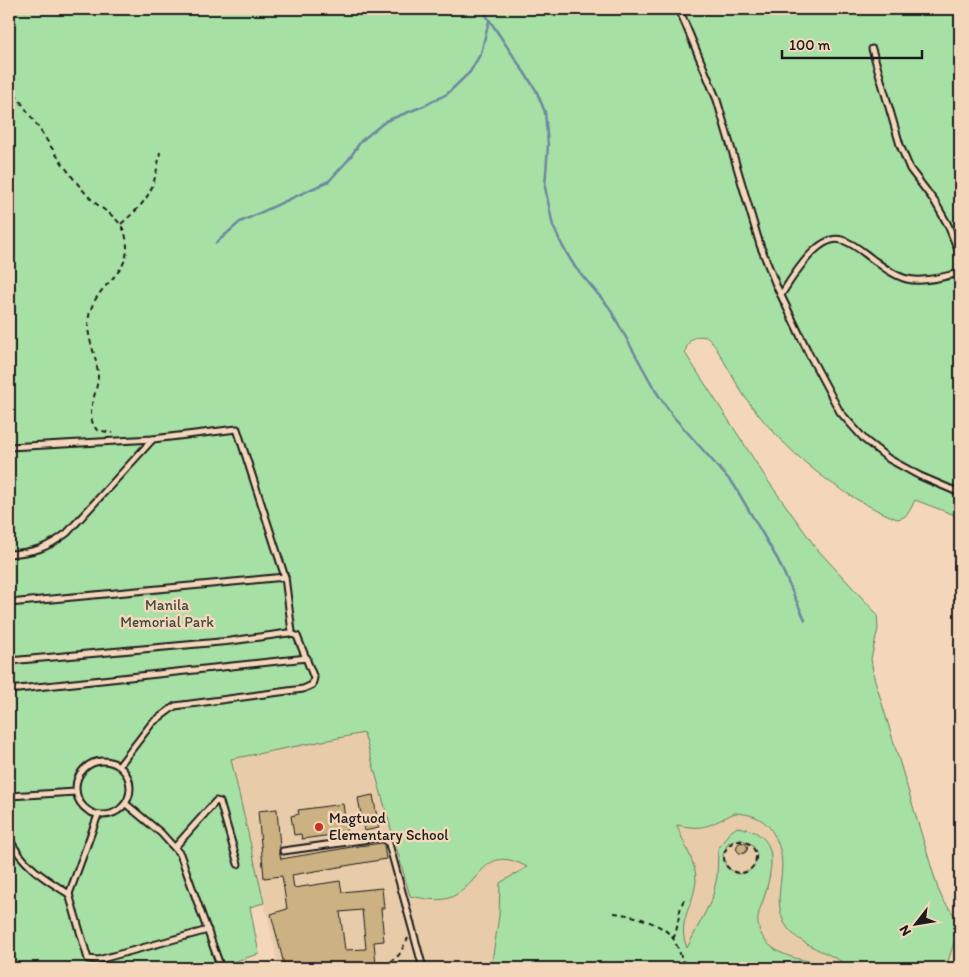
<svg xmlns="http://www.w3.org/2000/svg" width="969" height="977" viewBox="0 0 969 977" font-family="Itim,sans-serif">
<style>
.built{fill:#e8ccaa}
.green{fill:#a7e0a4;stroke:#627e60;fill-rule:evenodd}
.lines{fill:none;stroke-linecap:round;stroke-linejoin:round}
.stream{stroke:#6b89a2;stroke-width:2.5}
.building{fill:#ccb182;stroke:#1c1c1c;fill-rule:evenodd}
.service-casing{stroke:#1c1c1c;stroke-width:9}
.path{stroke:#1c1c1c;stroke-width:2;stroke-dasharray:5 4;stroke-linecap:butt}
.service{stroke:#f4d7bb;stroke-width:5}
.poi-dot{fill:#c8321e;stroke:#f4d7bb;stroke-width:2}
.labels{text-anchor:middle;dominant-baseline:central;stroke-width:5;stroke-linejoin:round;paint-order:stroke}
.park-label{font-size:15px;fill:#3f4d3e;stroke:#f4d7bb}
.poi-label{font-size:15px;fill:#1c1c1c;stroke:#f4d7bb;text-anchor:start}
</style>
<rect width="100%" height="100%" fill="#f4d7bb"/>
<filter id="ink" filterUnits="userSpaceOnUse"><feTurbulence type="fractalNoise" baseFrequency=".02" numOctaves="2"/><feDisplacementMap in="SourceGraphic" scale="10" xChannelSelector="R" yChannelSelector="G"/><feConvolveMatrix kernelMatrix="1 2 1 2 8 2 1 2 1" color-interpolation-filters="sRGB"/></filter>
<g filter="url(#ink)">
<polygon class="built" points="364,733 410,895 466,887 487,865 497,859 508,858 518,862 604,807 703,828 735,813 748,813 763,820 781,847 783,861 780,890 784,920 792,933 803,941 856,968 279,968 231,759"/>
<path class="green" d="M9 9H960V517L915 500C910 510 908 518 897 519 837 495 785 451 747 400 733 380 724 358 709 338 695 333 688 339 685 353L768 481 817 549 877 614 878 629 871 659 874 677 938 889 943 900 960 923 946 968H491L499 916 500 883 527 867C482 842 483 885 449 898 437 902 422 898 410 896L364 733 231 759 264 903 250 907 259 954 229 963 231 968H9ZM735 813C751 814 765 818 773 833 793 867 771 890 783 920 794 945 826 950 845 964 817 963 764 961 758 924 757 915 761 906 764 898 773 866 781 833 737 827L729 833 718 849 717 877 712 899 687 948C676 920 694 907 696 880 697 865 682 841 677 825 707 831 708 825 735 813ZM740 839 752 844 757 855C756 868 749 874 737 874L726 867 723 855 728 843Z"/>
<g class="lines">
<g class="stream">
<polyline points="482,9 536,90 545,112 548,145 545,187 553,226 563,247 575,267 609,307 655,390 672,415 734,485 778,560 805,620"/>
<polyline points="216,243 240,222 329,181 349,159 361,141 386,121 426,105 447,94 470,72 481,53 489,21"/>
</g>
</g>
<g class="building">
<polygon points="373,795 379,828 364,831 358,798"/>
<polygon points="343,804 347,833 302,839 301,834 294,835 291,816 299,814 298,810"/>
<path d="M277 809 280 848 279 851 281 859 358 846 383 843 384 845 386 859 292 875 294 888 340 881 342 892 382 888 384 908H381L384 941 374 942 376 965 338 968H285L271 914 287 909 282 876 264 878 258 811ZM362 910 366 949 345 950 340 912Z"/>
<circle cx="742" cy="848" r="5.5"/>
</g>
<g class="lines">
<defs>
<g id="service">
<polyline points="679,9 717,100 760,245 776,285 809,354 840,412 865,440 889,459 920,476 960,493"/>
<polyline points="872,49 900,145 910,169 935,202 948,225 960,255"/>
<path d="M781 295C792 278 818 233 842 240 853 243 863 252 871 258 882 266 894 276 907 279 924 283 944 276 960 273"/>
<polyline points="9,447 153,439 237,429 285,577 292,632"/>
<path d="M9 554C34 552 46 549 67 533L153 439"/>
<polyline points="9,603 285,577"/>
<polyline points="9,661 231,641 288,633 297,636 314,678 312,685 303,689 175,706 152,723 119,766"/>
<polyline points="9,690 307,658"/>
<circle cx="103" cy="788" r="27"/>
<polyline points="9,796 76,792"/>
<polyline points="126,804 161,833 180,854 221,968"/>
<polyline points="98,815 69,894 88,959 98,960 208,930"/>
<path d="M9 838C22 865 45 879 69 894"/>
<polyline points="175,847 216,801 220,802 238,864"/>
<polyline points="283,851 384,837 389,844 423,968"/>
</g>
</defs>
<use href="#service" class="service-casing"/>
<g class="path">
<path d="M9 87C39 123 59 166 92 200 105 212 123 219 126 238 133 273 101 280 91 309 82 334 97 351 98 376 98 394 83 414 97 430L113 433"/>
<path d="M121 224C150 199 154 190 160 152"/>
<circle cx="740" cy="857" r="16"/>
<path d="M614 913C630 914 666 924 674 940 679 949 681 959 687 968"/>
<path d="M673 939C680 925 677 911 685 898"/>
<polyline points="383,968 399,955 408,938"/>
</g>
<use href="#service" class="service"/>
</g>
</g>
<circle class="poi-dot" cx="319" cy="827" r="5"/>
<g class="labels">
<g class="park-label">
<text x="167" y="605">Manila<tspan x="167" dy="17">Memorial Park</tspan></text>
</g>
<g class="poi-label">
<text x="329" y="818">Magtuod<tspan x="329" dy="17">Elementary School</tspan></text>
</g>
</g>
<rect width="969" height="977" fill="none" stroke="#f4d7bb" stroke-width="30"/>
<rect x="15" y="15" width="939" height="947" fill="none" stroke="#1c1c1c" stroke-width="2" filter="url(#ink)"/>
<g transform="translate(916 924) rotate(239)" stroke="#f4d7bb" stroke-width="4" paint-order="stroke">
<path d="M0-4L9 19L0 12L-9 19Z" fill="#1c1c1c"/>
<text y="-8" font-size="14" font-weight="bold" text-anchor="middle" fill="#1c1c1c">N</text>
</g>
<path d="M782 50v8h140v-8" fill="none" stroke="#1c1c1c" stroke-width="2.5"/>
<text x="789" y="50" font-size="15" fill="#1c1c1c" stroke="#f4d7bb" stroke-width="4" paint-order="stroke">100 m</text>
</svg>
